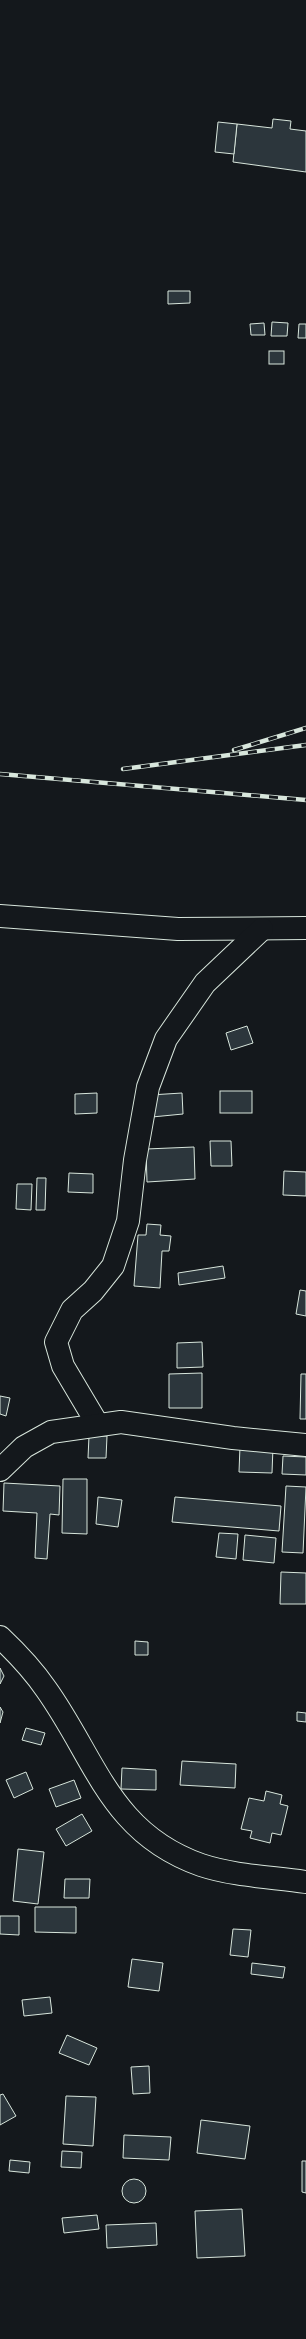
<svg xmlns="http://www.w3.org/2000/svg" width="306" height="2339" viewBox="0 0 306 2339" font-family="Signika,sans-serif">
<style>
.building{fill:#2c363c;stroke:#d8e6dc}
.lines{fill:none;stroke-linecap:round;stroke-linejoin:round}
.minor-casing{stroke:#d8e6dc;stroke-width:24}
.minor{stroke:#14181c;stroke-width:22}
.rail-casing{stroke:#d8e6dc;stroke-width:4.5}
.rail{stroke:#14181c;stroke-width:3;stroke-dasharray:9;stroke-linecap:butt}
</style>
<rect width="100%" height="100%" fill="#14181c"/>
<g class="building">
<polygon points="273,119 291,121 290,129 306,131 306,172 233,162 237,124 272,128"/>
<polygon points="218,122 237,124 234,154 215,152"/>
<polygon points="168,291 190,291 190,303 168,304"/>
<polygon points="272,322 288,323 287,336 271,336"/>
<polygon points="264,323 265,335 251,335 250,324"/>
<polygon points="299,324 306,324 306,338 298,338"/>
<rect x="269" y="351" width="15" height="13"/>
<polygon points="247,1026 253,1043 231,1050 226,1033"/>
<rect x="220" y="1091" width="32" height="22"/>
<polygon points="97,1093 97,1113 75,1114 75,1094"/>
<polygon points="182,1093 183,1114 152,1117 150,1095"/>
<polygon points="210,1141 231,1141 232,1166 211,1166"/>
<polygon points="194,1147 195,1179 147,1182 146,1149"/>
<polygon points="284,1171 306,1172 306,1196 283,1195"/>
<polygon points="69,1173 93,1174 93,1193 68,1192"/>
<polygon points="37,1178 46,1178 45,1210 36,1210"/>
<polygon points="17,1184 32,1184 31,1210 16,1209"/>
<polygon points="147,1224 161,1225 160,1235 171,1236 169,1251 162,1251 160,1288 134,1286 138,1235 146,1235"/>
<polygon points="223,1266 225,1278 179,1285 178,1273"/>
<polygon points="300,1290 306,1291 306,1316 296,1314"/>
<polygon points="202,1342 203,1367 177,1368 177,1343"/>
<polygon points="202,1373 202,1408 169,1408 169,1374"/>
<polygon points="301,1374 306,1374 306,1419 300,1419"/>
<polygon points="0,1396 10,1398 6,1416 0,1414"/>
<polygon points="89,1436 107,1436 106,1458 88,1458"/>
<polygon points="240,1446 273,1447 272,1473 239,1472"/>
<polygon points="283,1456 306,1457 306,1475 282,1474"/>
<polygon points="63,1479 87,1479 87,1534 62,1533"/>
<polygon points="4,1483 60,1486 59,1515 50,1514 47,1559 35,1558 37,1513 3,1511"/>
<polygon points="286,1486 306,1487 303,1553 282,1552"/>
<polygon points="98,1497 122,1500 118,1527 96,1524"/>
<polygon points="175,1497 281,1506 279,1531 172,1522"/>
<polygon points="219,1533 238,1534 236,1559 216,1557"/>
<polygon points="245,1535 276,1538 274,1563 243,1560"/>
<polygon points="281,1572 306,1573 306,1604 280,1604"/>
<polygon points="135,1641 148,1642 148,1655 135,1655"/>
<polygon points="0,1668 4,1676 0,1684"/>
<polygon points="0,1707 3,1712 0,1723"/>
<polygon points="297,1712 306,1713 306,1722 297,1721"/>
<polygon points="26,1728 45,1733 41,1745 22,1740"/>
<polygon points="182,1761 236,1764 235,1788 180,1785"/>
<polygon points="122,1768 156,1770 156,1790 121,1789"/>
<polygon points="26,1772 33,1789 14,1798 6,1780"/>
<polygon points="74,1780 81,1798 56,1807 49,1789"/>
<polygon points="266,1791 282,1795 280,1804 288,1806 281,1835 272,1833 270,1843 250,1838 252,1831 241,1829 249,1798 264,1801"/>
<polygon points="82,1814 92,1831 66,1846 56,1829"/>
<polygon points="18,1849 44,1852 38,1904 13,1901"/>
<polygon points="65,1879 90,1879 89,1898 64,1898"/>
<polygon points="35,1907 76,1907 76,1933 35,1932"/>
<polygon points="0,1916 19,1916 19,1935 0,1934"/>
<polygon points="233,1929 251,1930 248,1957 230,1955"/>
<polygon points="132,1959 163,1963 159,1991 128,1987"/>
<polygon points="252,1963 285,1967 283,1978 251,1974"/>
<polygon points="50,1997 52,2013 24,2016 22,2000"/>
<polygon points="67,2035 97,2048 89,2065 59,2053"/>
<polygon points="149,2066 150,2093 133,2094 131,2067"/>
<polygon points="3,2094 16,2116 0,2125 0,2095"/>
<polygon points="66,2096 96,2097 93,2146 63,2144"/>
<polygon points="201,2120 250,2126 245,2159 197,2153"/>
<polygon points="124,2135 171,2137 169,2160 123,2158"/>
<polygon points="62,2151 82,2152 81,2168 61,2167"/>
<polygon points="10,2160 30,2162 29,2173 9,2171"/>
<polygon points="302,2161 306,2161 306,2193 302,2192"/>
<circle cx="134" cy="2191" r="12"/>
<polygon points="242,2209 245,2256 197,2258 195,2211"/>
<polygon points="97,2215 99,2229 64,2233 62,2218"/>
<polygon points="156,2223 157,2245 107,2248 106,2225"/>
</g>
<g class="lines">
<defs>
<g id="minor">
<polyline points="0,916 178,929 306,928"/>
<polyline points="98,1425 63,1366 56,1342 72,1310 93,1291 113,1266 128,1221 135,1160 148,1087 166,1039 205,983 262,929"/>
<polyline points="0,1470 24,1447 51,1432 121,1422 233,1438 306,1445"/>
<path d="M0 1637C17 1653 33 1670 46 1689 96 1759 110 1833 201 1865 234 1876 272 1877 306 1882"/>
</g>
</defs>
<use href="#minor" class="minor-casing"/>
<use href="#minor" class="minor"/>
<defs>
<g id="rail">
<polyline points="234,750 306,728"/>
<polyline points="123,769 306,745"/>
<polyline points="0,774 306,800"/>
</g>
</defs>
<use href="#rail" class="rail-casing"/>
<use href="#rail" class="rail"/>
</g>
</svg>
